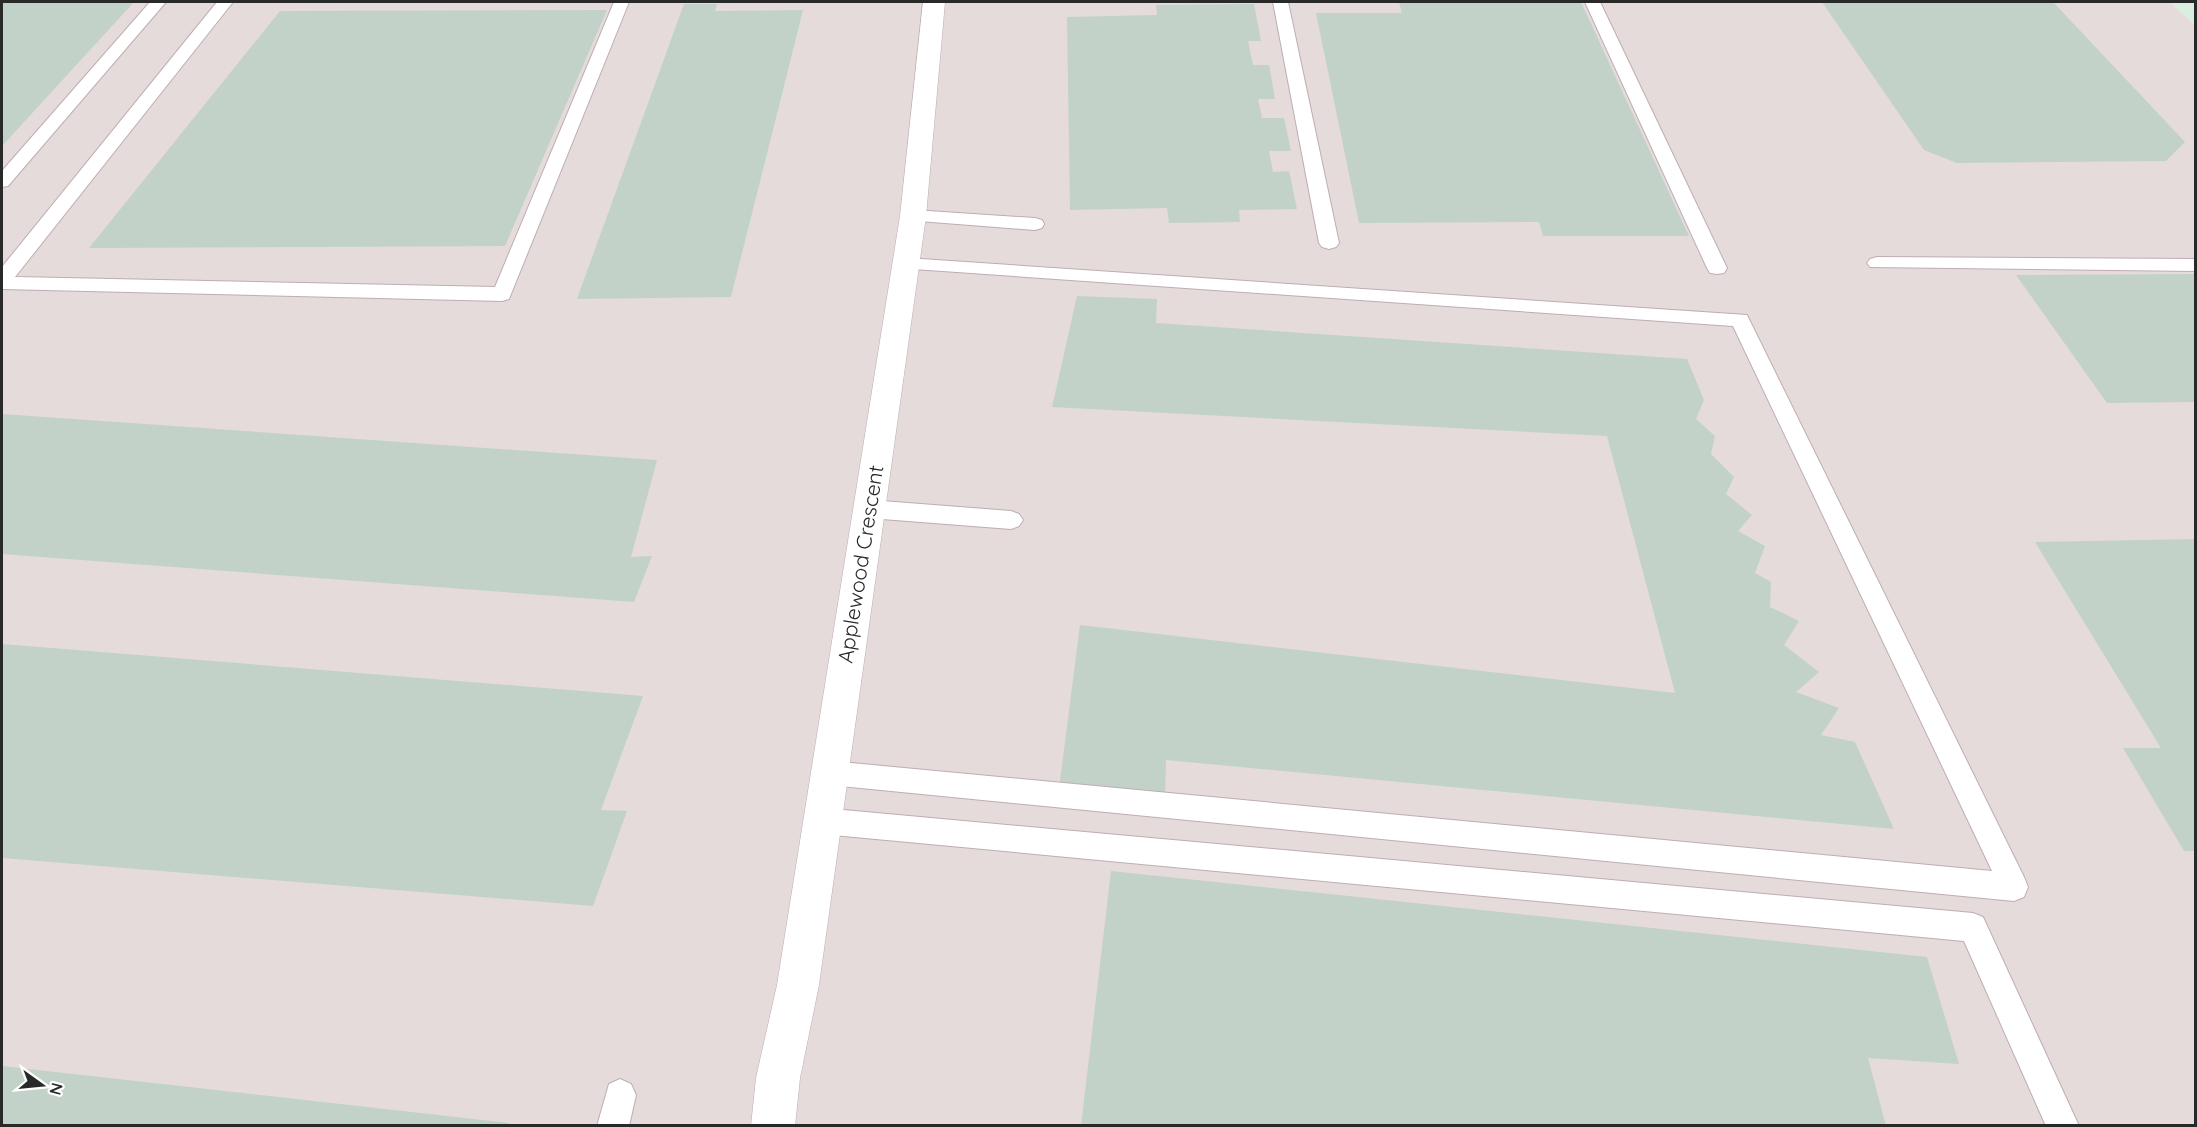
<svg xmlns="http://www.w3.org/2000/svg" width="2197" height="1127" viewBox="0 0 2197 1127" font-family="Quicksand,sans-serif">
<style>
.industrial{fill:#e4dbda}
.building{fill:#c2d2c8}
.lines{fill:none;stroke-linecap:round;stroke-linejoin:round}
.service-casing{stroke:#beadb3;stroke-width:2}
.minor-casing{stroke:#beadb3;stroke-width:1}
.service{fill:#fff;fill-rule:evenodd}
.minor{fill:#fff;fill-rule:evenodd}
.labels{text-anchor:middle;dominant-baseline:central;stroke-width:6;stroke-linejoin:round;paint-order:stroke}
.street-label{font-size:21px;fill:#292929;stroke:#fff}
</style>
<rect width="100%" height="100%" fill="#d9ede0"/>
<polygon class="industrial" points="2,2 2170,2 2195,26 2195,1125 2,1126"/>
<g class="building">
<polygon points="2,2 134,2 2,146"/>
<polygon points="1399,2 1581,2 1689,236 1543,236 1539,222 1359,223 1316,13 1402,13"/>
<polygon points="1822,2 2053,2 2185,142 2166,161 1957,163 1924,150"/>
<polygon points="684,4 717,4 715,11 803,10 731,297 577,299"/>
<polygon points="1254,4 1261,41 1248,41 1253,65 1269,65 1275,99 1258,99 1262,118 1284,118 1291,151 1269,151 1273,172 1289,171 1297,209 1239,210 1240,222 1169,223 1167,208 1070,210 1067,17 1157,15 1156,5"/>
<polygon points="607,10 505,246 89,248 280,11"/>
<polygon points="2196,274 2196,402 2107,403 2016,275"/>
<polygon points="1077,296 1157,299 1156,323 1687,359 1704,400 1696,419 1715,436 1711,454 1734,477 1726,494 1752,515 1738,531 1765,546 1755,573 1771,582 1770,607 1799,621 1784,645 1819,672 1796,692 1839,708 1821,735 1855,742 1894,829 1166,760 1165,799 1059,789 1080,625 1675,693 1607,436 1052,407"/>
<polygon points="2,414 657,460 631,557 652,556 634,602 2,554"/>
<polygon points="2196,539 2196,851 2184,851 2123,748 2161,748 2035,542"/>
<polygon points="2,644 643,696 601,810 627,811 593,906 2,858"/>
<polygon points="1111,871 1927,957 1959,1064 1868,1058 1886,1126 1081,1126"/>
<polygon points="2,1066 509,1123 509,1126 2,1126"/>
</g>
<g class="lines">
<defs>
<g id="service">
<polygon points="150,2 166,2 8,186 2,187 2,171"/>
<polygon points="217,2 233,2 15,277 495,287 614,2 629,2 509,299 502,301 2,289 2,267"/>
<polygon points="1273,2 1288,2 1339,243 1336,247 1329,249 1322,247 1319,243"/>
<polygon points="1585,2 1600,2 1727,268 1724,273 1717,274 1710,273 1707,268"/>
<polygon points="913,210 1035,218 1042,220 1044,224 1042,228 1035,230 906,220 904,216 906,212"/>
<polygon points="1877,257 2196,259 2196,271 1870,267 1867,263 1870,259"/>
<polygon points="906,258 1747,315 2024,877 2028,887 2024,897 2014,901 830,785 820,782 816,773 820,764 830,761 1992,871 1733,326 899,268 896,264 899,260"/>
<polygon points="869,500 1011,511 1019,514 1023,520 1019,526 1011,529 869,518 861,515 857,509 861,503"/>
<polygon points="822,808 1973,913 1983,917 2079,1126 2046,1126 1964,941 822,834 812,830 808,821 812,812"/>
<polygon points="620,1079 631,1084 636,1095 629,1126 597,1126 609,1084"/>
</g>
<polygon id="minor" points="923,2 945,2 926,216 819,985 800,1078 795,1126 751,1126 756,1078 777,985 900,216"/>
</defs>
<use href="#service" class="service-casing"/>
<use href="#minor" class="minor-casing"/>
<use href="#service" class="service"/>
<use href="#minor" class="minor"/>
</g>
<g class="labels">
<g class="street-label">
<text transform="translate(860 564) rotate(-81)">Applewood Crescent</text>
</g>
</g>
<rect width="2197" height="1127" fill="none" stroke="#292929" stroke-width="6"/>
<g transform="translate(42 1085) rotate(105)" stroke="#ffffff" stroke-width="4.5" paint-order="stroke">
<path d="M0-4.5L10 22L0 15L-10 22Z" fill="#292929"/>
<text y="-9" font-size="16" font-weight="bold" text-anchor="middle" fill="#292929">N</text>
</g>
</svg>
